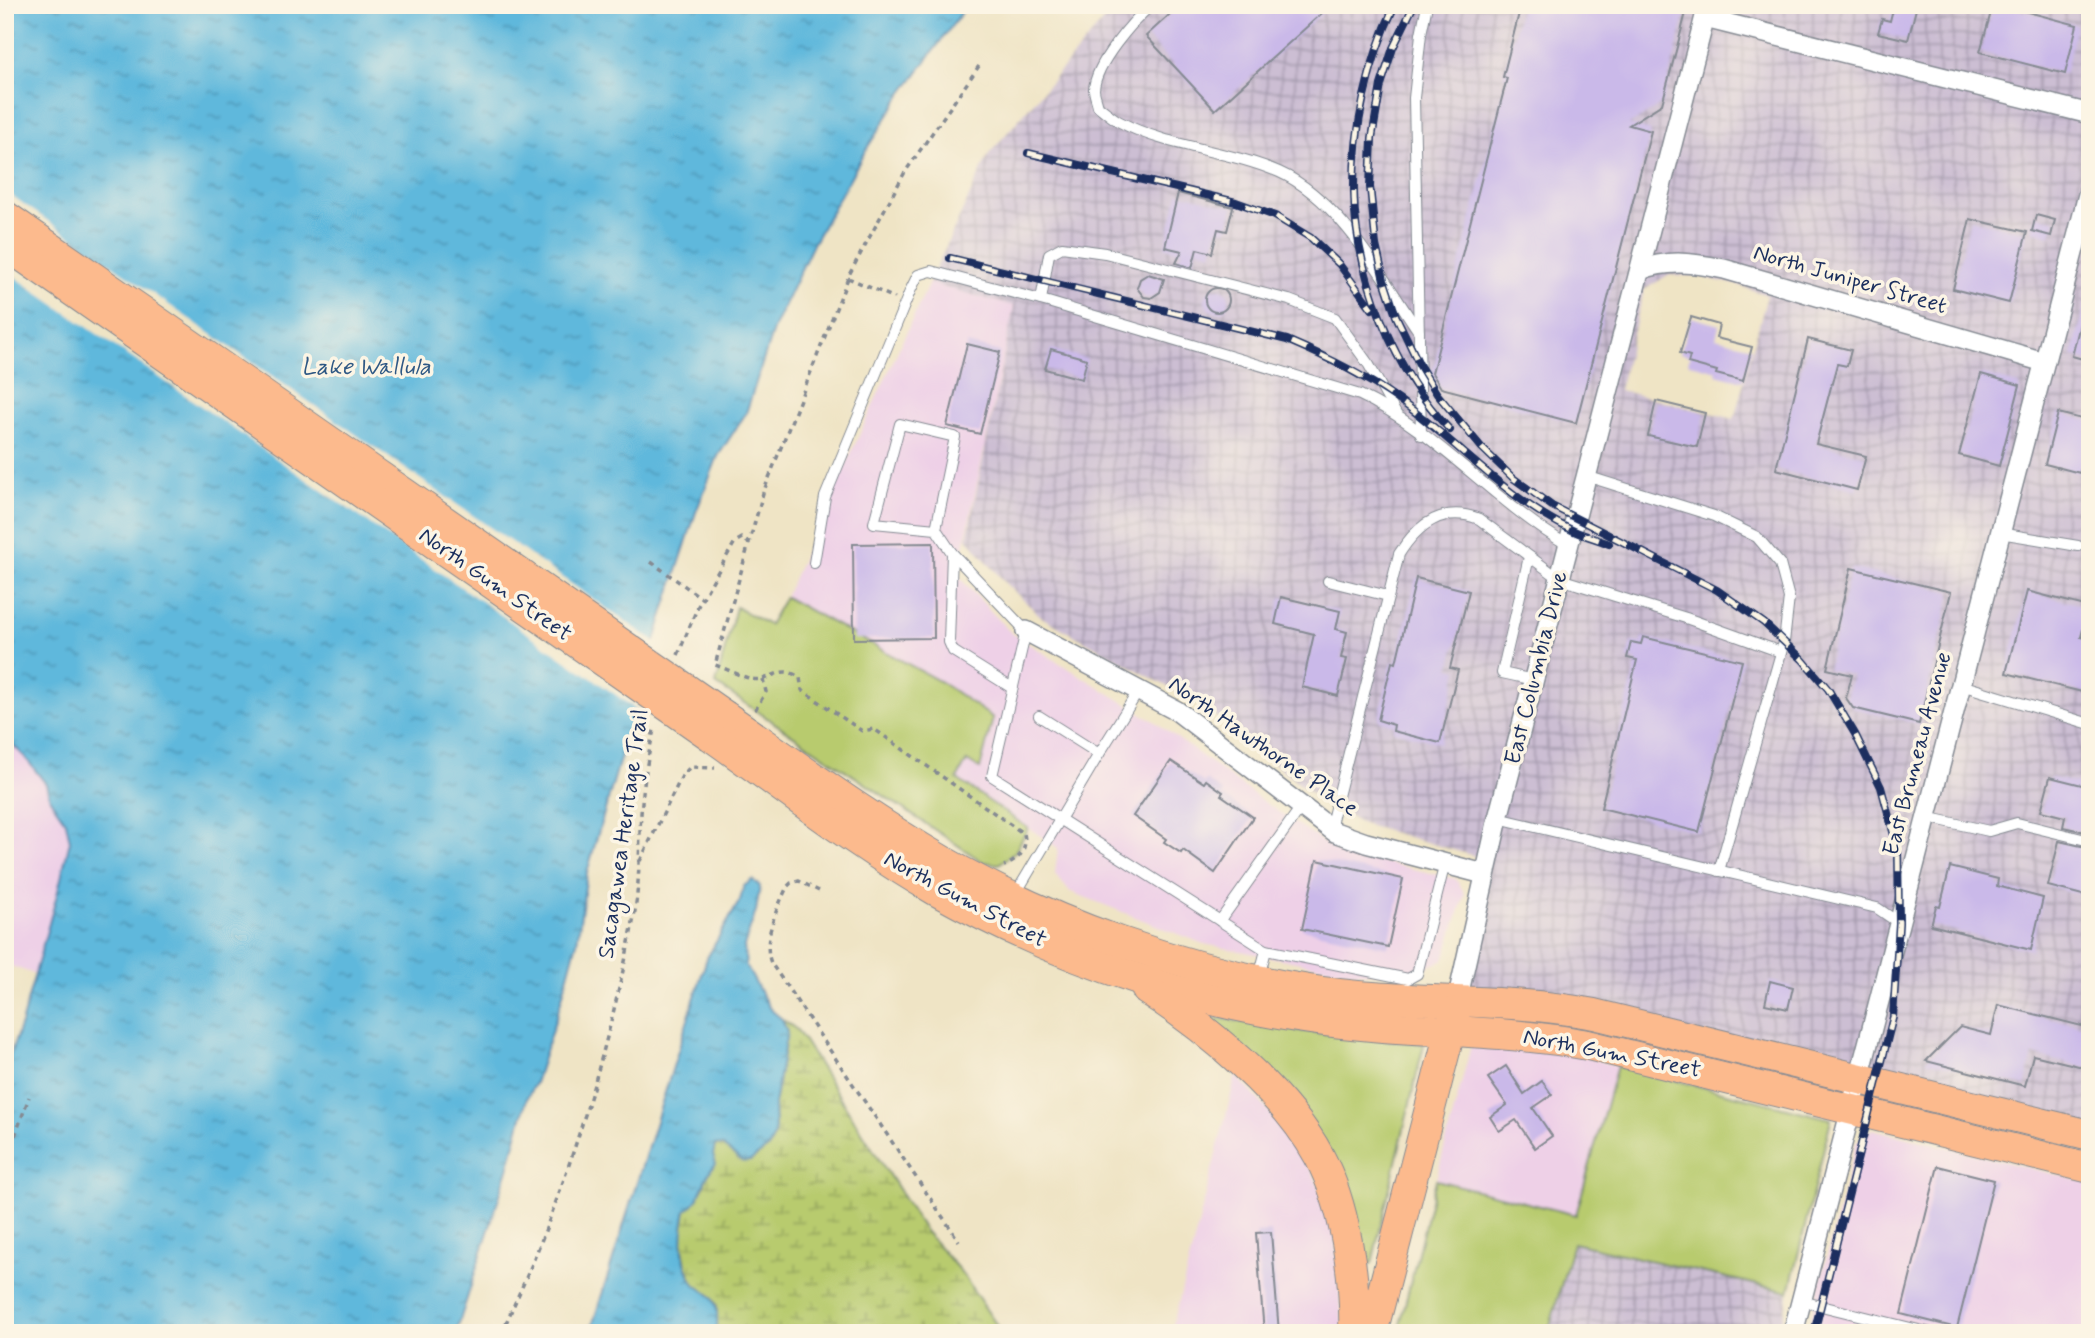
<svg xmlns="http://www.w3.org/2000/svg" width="2095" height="1338" viewBox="0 0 2095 1338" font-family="Mynerve,sans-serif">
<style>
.built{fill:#eed0e7}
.industrial{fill:url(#industrial-grid);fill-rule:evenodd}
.green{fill:#b8cb6e;stroke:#6a7d66;stroke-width:2}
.wetland{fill:url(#wetland-marsh);stroke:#6a7d66;stroke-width:2}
.water{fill:url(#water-ripples);stroke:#3d749d;stroke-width:2}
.pier{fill:#efe4c5}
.building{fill:#cab9e9}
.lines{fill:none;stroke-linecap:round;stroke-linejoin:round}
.service-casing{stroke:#858a92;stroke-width:12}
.minor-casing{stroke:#858a92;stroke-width:22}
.primary-casing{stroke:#858a92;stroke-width:32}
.path{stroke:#858a92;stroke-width:3.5;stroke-dasharray:5 5;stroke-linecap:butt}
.service{stroke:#fff;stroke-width:10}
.minor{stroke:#fff;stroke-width:19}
.primary{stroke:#fcba8d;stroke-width:30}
.rail-casing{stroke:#1b2f5e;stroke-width:8}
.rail{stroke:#fcf5e5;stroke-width:5;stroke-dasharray:16;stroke-linecap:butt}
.primary-bridge-casing{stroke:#858a92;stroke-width:32;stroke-linecap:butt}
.primary-bridge{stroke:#fcba8d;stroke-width:30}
.labels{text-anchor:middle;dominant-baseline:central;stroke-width:7;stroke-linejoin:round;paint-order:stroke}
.street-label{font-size:23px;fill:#1b2f5e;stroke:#fcf5e5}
.water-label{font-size:24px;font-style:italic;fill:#2f5884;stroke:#fcf5e5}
</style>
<defs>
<pattern id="industrial-grid" width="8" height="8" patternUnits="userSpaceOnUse" patternTransform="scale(1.75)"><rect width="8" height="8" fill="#ccbed3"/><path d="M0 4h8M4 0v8" fill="none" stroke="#a59bae"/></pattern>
<pattern id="wetland-marsh" width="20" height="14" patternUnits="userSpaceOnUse" patternTransform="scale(1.75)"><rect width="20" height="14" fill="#b8cb6e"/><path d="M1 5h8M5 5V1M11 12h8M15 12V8" fill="none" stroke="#95a55e"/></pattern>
<pattern id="water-ripples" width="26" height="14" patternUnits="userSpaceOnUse" patternTransform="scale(1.75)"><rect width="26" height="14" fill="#5fb8dc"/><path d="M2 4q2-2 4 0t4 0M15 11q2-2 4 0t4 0" fill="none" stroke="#4e96b6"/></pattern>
</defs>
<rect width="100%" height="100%" fill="#fcf5e5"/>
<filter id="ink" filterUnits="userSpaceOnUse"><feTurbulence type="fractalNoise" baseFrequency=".0143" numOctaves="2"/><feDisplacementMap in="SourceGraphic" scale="14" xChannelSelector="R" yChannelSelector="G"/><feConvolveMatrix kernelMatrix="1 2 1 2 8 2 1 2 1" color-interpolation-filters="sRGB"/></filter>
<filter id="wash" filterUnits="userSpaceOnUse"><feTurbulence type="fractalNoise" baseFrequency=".00686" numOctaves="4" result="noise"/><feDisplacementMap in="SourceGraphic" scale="28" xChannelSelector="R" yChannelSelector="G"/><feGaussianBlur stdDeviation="1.57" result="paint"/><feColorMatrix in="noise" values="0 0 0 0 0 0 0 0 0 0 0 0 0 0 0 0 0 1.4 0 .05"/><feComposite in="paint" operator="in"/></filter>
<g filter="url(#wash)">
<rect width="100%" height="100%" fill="#efe4c5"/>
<g class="built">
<polygon points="929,283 1014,306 958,576 1011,633 1154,721 1260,799 1336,851 1456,879 1465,894 1444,960 1409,974 1348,972 1204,944 1069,891 1055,874 1058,848 957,779 967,761 980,769 993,718 941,682 785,597"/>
<polygon points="5,737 24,756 46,784 50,799 66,822 70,841 58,891 34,974 5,964"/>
<polygon points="1471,1046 1575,1054 1617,1066 1576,1215 1436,1180"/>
<polygon points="1236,1075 1300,1146 1334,1219 1343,1333 1171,1333"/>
<polygon points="1872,1129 2090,1183 2090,1333 1807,1333 1856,1143"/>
</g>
<g class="industrial">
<path d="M1117 5H2090V1146L1591 1029 1457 1006 1488 860 1360 823 1307 790 1206 708 1043 618 1006 584 967 538 1014 306 929 283 989 154ZM1668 275 1697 276 1738 285 1767 295 1734 419 1619 390 1644 290Z"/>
<polygon points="1572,1243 1789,1292 1779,1333 1548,1333"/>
</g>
<g class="green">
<polygon points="785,597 941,682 993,718 980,769 967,761 957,779 1028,828 1015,852 999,864 983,862 716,684 736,607 769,625"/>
<polygon points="1199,1015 1291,1030 1424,1044 1372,1263 1361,1264 1340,1187"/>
<polygon points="1617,1066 1831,1119 1789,1292 1573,1243 1548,1333 1398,1333 1436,1180 1576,1215"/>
</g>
<polygon class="wetland" points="782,1019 797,1030 924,1230 961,1272 1002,1333 717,1333 717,1305 710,1295 694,1284 686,1265 681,1237 686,1210 703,1188 715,1145 723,1146 750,1161 769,1147 775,1134 774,1104 787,1032"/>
<g class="water">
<polygon points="5,5 967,5 899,98 864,153 813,244 774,327 746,413 718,456 696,512 663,614 597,837 587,873 577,942 560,1005 535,1083 527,1098 508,1169 456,1333 5,1333 5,1070 21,1024 58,891 70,841 66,822 50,799 46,784 24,756 5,737"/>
<path d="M752 880 760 886 756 911 744 946 746 966 770 1009 782 1019 787 1032 774 1104 775 1134 769 1147 750 1161 742 1162 723 1146 715 1145 713 1155 716 1164C701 1177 704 1200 686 1210 681 1234 679 1259 693 1281 695 1286 701 1289 706 1292 720 1302 717 1317 717 1333H590L707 958 740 900 744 886Z"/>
</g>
<polygon class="pier" points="5,191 658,644 639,711 5,270"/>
<g id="blocks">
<g class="building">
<polygon points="1180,5 1331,5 1215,110 1146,36"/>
<polygon points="1521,5 1688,5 1662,104 1629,125 1651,131 1576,423 1441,388 1432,373 1507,78 1503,77"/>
<polygon points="1894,5 1917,5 1908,40 1878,33 1882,19 1890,21"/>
<polygon points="1993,5 2001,5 2077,25 2065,74 1980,52"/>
<polygon points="1178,193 1233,207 1227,231 1218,229 1212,253 1197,249 1192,268 1176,263 1182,251 1165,247"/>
<polygon points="2036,215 2055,220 2051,236 2032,231"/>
<polygon points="1970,219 2027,232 2009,303 1953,289"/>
<polygon points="1148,274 1164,279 1160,292 1151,298 1144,297 1137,288 1140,279"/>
<circle cx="1217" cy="300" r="12"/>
<polygon points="2085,305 2090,306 2090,361 2072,356"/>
<polygon points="1691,317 1719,325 1716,338 1752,347 1743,381 1716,374 1717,371 1688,363 1690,356 1680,353"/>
<polygon points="1808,339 1851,350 1847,366 1837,364 1816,444 1866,456 1857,490 1776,469"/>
<polygon points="967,344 1000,352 980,434 947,426"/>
<polygon points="1051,349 1087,359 1082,379 1045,369"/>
<polygon points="1981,374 2020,385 1999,466 1959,455"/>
<polygon points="1656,401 1705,413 1697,447 1648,436"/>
<polygon points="2058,413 2090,421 2090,448 2086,447 2080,473 2045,464"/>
<polygon points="933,543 934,638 854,639 853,544"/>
<polygon points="1851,568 1951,592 1919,724 1853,708 1846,698 1852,675 1827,669"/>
<polygon points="1416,578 1469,591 1450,668 1458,670 1440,743 1393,731 1394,725 1378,720 1392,662 1396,663"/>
<polygon points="2027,591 2089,607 2081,637 2090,639 2090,694 2006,673"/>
<polygon points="1281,597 1340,611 1336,629 1347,632 1341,658 1347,659 1338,696 1302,687 1314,634 1275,624"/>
<polygon points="1643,637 1742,661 1699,832 1601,808 1637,660 1627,658 1631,642 1641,644"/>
<polygon points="1171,761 1204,783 1206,780 1223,792 1221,795 1253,817 1215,873 1183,850 1181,853 1164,842 1166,839 1133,816"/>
<polygon points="2050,777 2090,787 2090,833 2063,827 2065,817 2041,811"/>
<polygon points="2059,841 2090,848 2090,897 2048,886"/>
<polygon points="1317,860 1403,879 1388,947 1302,929"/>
<polygon points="1950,867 1998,879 1997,886 2043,898 2031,950 1931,925 1936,906 1940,907"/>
<polygon points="1770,981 1793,987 1788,1009 1765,1004"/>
<polygon points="1998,1005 2090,1028 2090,1056 2087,1068 2033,1055 2025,1086 1926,1061 1960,1027 1991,1035"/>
<polygon points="1506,1066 1524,1094 1542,1081 1552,1095 1533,1108 1552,1136 1535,1148 1516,1120 1499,1131 1490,1117 1507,1105 1488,1078"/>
<polygon points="1938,1166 1994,1180 1957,1328 1901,1314"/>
<polygon points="1271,1232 1279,1333 1264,1333 1256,1233"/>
</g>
</g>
</g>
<g filter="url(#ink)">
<use href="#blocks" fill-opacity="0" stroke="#858a92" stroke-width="2"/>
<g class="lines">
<defs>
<g id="service">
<path d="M1151 5C1132 22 1096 63 1094 89 1094 94 1097 101 1098 106 1105 111 1112 118 1120 122 1169 148 1228 150 1279 172 1340 199 1383 279 1419 332"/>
<polyline points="1041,300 1049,254 1062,247 1105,253 1289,300 1335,318 1369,365 1396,414"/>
<polyline points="1421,435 1414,98 1421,34 1427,5"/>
<polyline points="1586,476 1714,516 1757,537 1780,564 1789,598 1784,642 1719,871"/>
<polyline points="936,529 955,437 900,424 874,523 936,529 952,553"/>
<polyline points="2000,533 2078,546"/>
<polyline points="1529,557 1502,673 1534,680"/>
<path d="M814 563 825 497 911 289 918 275 931 271 1048 302 1360 395C1435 430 1495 503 1568 545"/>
<polyline points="1328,581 1388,596"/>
<polyline points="1961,685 2090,724"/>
<polyline points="1012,688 953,651 949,642 952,553 1026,631 992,776 1266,950 1408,979 1417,974 1445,863"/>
<polyline points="1099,754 1139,690"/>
<polyline points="1926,817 1989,831 2017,823 2090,841"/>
<polyline points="1498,818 1877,908 1899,923"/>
<path d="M1330 828 1399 554C1418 524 1443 505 1479 519L1560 579 1686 618 1781 652"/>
<polyline points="1015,895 1099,754 1039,716"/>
<polyline points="1220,921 1301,807"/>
<polyline points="1259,977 1266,950"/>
<polyline points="1801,1301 1931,1333"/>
</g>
<g id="minor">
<polyline points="1705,18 2090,114"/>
<path d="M1640 270C1669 259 1694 263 1724 269L2044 362"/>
<polyline points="1026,631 1177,711 1335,832 1366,843 1484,874"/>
<polyline points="1457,1001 1498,818 1708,5"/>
<polyline points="1793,1333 2090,187"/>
</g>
<g id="primary">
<path d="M725 716C796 765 866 816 941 860 1054 925 1181 969 1309 990 1404 1005 1500 996 1594 1014L2090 1135"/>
<path d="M711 736C785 788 858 846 937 891 1052 955 1179 1000 1310 1019 1402 1033 1496 1028 1588 1045L2090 1168"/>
<path d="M1147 990C1207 1028 1285 1093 1319 1156 1345 1204 1356 1278 1354 1333"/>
<polyline points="1372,1333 1455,1012"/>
</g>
</defs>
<use href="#service" class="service-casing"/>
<use href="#minor" class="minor-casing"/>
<use href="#primary" class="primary-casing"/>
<g class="path">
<path d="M979 66 905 172 850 273 763 493 715 665C727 669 740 676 752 679 772 683 780 662 800 678L802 690 862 731 874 729 1024 834C1028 850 1018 861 1004 866"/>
<polyline points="848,278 895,298"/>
<polyline points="651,562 703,599"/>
<polyline points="678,655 698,606 735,542 742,538 749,543"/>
<polyline points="755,710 766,692 763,679"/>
<polyline points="640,861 682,776 690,767 715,768"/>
<path d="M819 891 799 881 791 883 787 887C777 908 762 940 771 963L959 1241"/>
<polyline points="5,1164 29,1097"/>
<path d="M502 1333C512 1308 524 1284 534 1259 578 1150 612 1033 634 917 639 888 639 860 640 832 641 800 647 756 655 726"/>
</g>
<use href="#service" class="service"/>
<use href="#minor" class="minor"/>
<use href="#primary" class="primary"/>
<defs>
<g id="rail">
<path d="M1395 5C1368 61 1353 130 1354 192 1355 274 1394 372 1450 430"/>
<polyline points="1414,5 1393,48 1381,85 1372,138 1370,187 1376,245 1384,280 1396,316 1420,366 1437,394 1482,448 1513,478 1552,506 1717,590 1764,623 1802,659 1828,689 1855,734 1881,787 1898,850 1899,923 1893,1017 1814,1333"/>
<polyline points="1028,153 1236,202 1275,216 1311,238 1339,264 1372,309"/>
<path d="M950 258 1287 340C1327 357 1364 375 1399 400 1458 442 1508 501 1574 531 1585 536 1597 539 1609 544"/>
</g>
</defs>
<use href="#rail" class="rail-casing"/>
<use href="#rail" class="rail"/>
<defs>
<g id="primary-bridge">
<polyline points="5,216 725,716"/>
<polyline points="5,244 711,736"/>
</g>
</defs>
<use href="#primary-bridge" class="primary-bridge-casing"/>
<use href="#primary-bridge" class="primary-bridge"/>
</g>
</g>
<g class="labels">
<g class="street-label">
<text transform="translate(1850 280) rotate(16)">North Juniper Street</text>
<text transform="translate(495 585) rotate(35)">North Gum Street</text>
<text transform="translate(1537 668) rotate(-76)">East Columbia Drive</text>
<text transform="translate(1263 747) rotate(35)">North Hawthorne Place</text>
<text transform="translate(1918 754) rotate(-75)">East Bruneau Avenue</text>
<text transform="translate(624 834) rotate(-82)">Sacagawea Heritage Trail</text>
<text transform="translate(965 900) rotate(28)">North Gum Street</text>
<text transform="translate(1612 1054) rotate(11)">North Gum Street</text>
</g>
<g class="water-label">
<text x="366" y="367">Lake Wallula</text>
</g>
</g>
<rect width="2095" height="1338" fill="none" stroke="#fcf5e5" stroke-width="28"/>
</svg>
